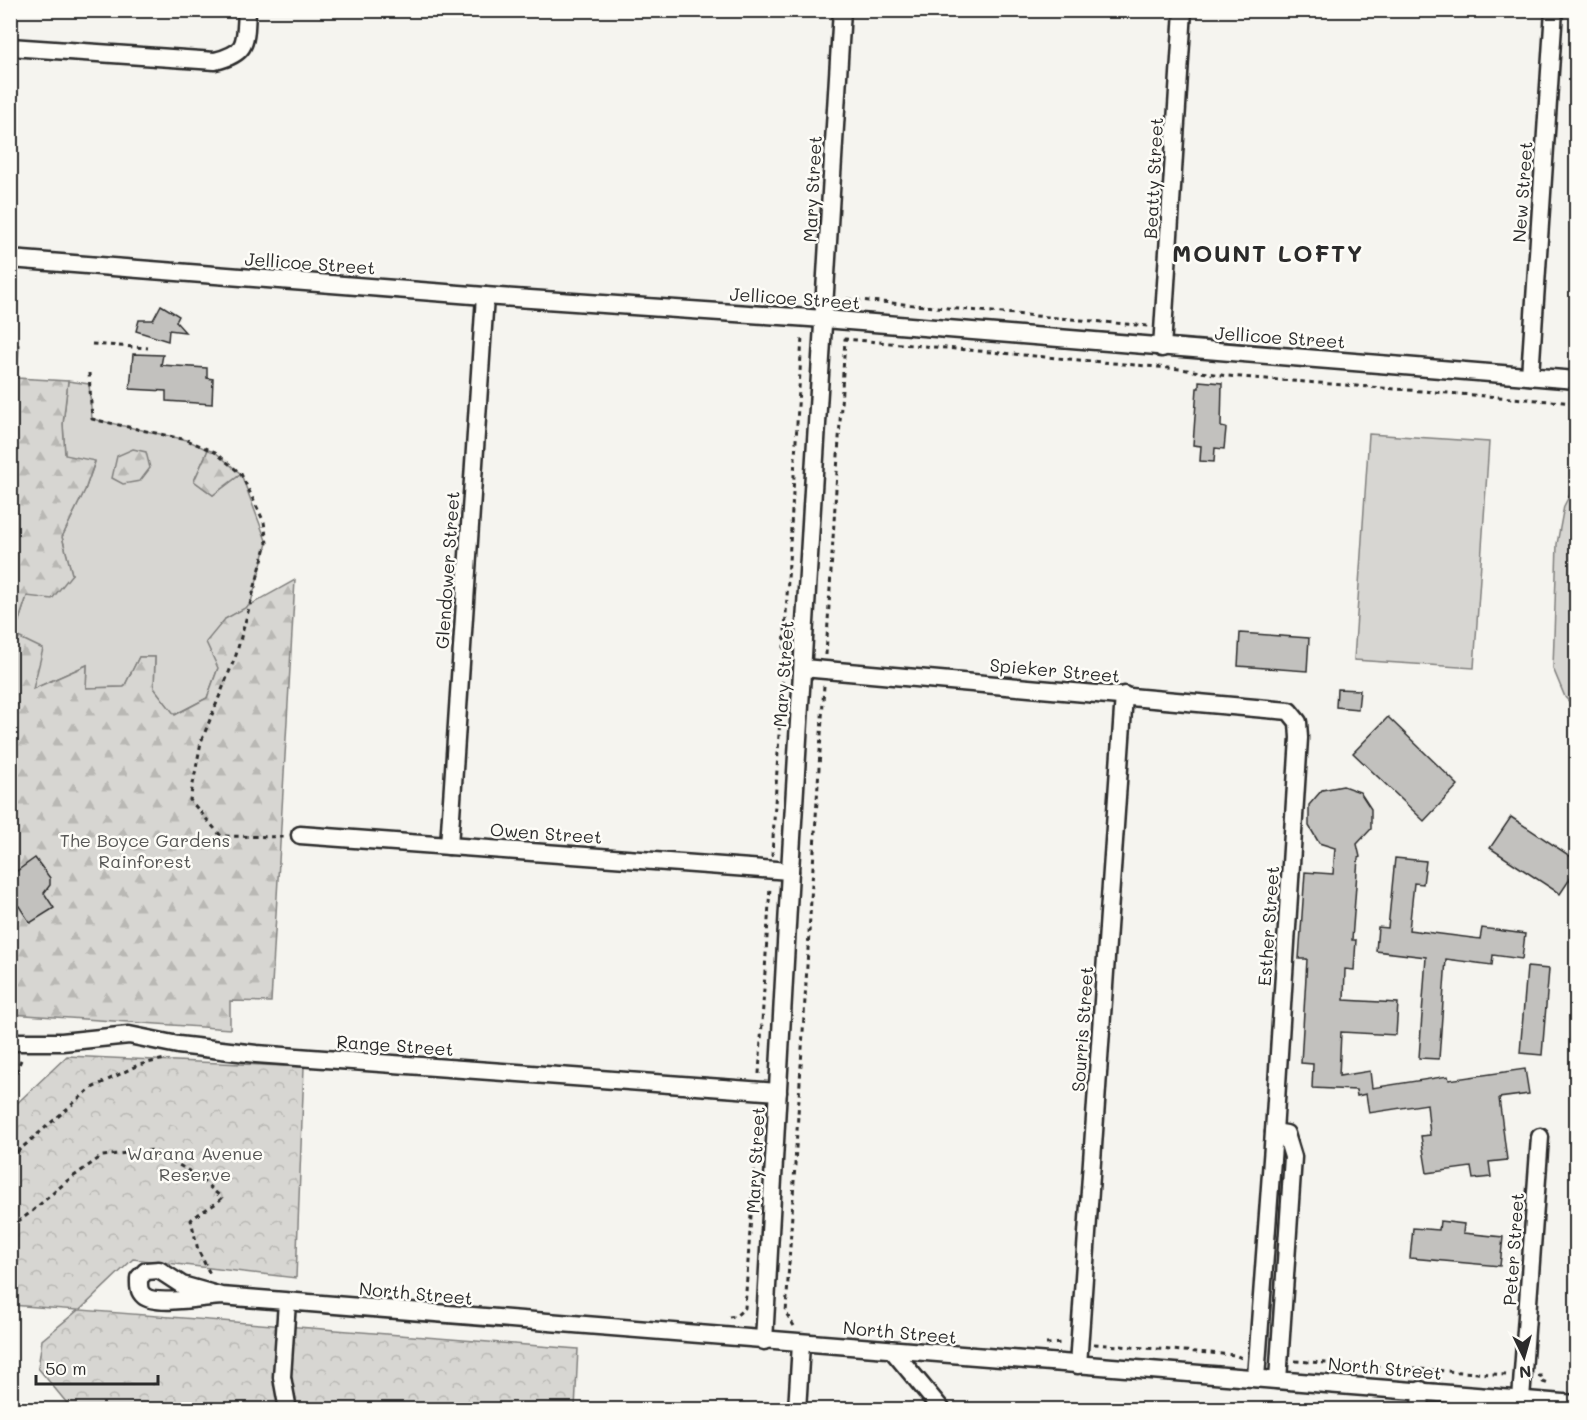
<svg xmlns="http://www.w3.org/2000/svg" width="1587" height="1420" viewBox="0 0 1587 1420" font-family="Mali,sans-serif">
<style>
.grass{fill:#d7d6d2;stroke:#81807e;stroke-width:1.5}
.forest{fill:url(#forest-firs);stroke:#81807e;stroke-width:1.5}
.park{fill:url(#park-crowns);stroke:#81807e;stroke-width:1.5}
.building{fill:#c2c1be;stroke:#2b2b2b;stroke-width:1.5}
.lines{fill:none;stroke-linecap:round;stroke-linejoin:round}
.minor-casing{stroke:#2b2b2b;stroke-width:21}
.path{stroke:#2b2b2b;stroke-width:3;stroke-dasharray:4.5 4.5;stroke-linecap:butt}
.minor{stroke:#fdfcf7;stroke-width:16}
.labels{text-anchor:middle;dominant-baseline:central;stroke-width:5;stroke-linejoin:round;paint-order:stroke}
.street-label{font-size:18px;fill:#2b2b2b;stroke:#fdfcf7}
.park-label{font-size:18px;fill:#565655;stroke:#fdfcf7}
.district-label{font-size:24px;font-weight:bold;letter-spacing:1.5px;fill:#2b2b2b;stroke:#fdfcf7}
</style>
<defs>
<pattern id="forest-firs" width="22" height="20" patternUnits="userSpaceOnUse" patternTransform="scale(1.5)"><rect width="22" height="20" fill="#d7d6d2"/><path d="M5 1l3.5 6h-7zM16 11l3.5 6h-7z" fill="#b9b8b4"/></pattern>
<pattern id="park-crowns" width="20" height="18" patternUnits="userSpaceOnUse" patternTransform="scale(1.5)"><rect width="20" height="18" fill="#d7d6d2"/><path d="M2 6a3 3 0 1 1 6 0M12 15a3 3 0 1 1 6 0" fill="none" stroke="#b9b8b4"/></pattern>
</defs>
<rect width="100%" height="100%" fill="#f5f4ef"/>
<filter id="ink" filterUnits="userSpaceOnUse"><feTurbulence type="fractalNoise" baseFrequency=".0167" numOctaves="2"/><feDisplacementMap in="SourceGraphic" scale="12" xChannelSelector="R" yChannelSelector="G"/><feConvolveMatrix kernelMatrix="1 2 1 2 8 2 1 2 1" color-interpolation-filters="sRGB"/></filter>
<g filter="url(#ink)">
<g class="grass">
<polygon points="68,381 89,384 92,419 187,440 208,450 194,481 213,495 241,474 267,543 250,606 225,619 218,668 207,698 174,715 154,688 155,657 139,657 124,687 86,688 87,665 33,689 14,636 27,596 72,574 62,537 85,490 95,462 65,456 63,424"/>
<polygon points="1369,434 1489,442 1474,668 1354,660"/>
<polygon points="1576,483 1576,709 1565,697 1553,668 1557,544 1564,506"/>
</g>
<g class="forest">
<polygon points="10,345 19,345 17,378 68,381 63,424 65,455 95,461 85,490 62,537 72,574 52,599 27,596 14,635 43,649 33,689 87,665 86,688 124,687 139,657 155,657 154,688 175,715 207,698 218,668 206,642 225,619 295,580 271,1002 230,1001 230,1029 11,1014"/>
<polygon points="133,449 146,452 150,468 140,481 123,484 112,478 117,456"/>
<polygon points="208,450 215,452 241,474 213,495 194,481"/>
</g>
<polygon class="park" points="67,1056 304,1067 296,1278 133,1259 80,1310 578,1349 575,1409 70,1409 71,1408 38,1368 42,1340 78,1310 11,1305 11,1109"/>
<g class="building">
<polygon points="161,305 179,316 176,322 185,332 169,330 168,341 136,331 139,320 153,320"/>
<polygon points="133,354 163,355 161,365 207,368 207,378 213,379 212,404 166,401 166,391 130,389"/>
<polygon points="1199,381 1222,383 1221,427 1226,428 1224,449 1215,448 1214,462 1200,461 1201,446 1193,445 1197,388 1199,388"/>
<polygon points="1240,633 1309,638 1307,671 1238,666"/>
<polygon points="1337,689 1360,690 1358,709 1336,707"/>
<polygon points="1388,717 1458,785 1424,821 1353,753"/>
<polygon points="1343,786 1360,792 1371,809 1371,829 1357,844 1360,857 1358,858 1352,940 1356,940 1354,970 1345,969 1344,1000 1398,1003 1396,1035 1341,1032 1339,1076 1370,1071 1372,1088 1448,1076 1449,1080 1525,1069 1529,1094 1499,1098 1507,1160 1489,1162 1491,1177 1473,1179 1471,1167 1427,1173 1421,1136 1430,1135 1427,1104 1369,1113 1366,1094 1357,1096 1356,1090 1312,1088 1313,1064 1301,1063 1307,959 1299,959 1305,872 1333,874 1335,848 1319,843 1309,826 1309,805 1322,790"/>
<polygon points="1511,817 1576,860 1576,870 1560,894 1490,848"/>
<polygon points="35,858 50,878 50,885 44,893 54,908 30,923 19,906 10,912 10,876"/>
<polygon points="1395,858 1426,861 1423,884 1414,883 1409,930 1480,939 1482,928 1525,934 1522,959 1493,955 1492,965 1446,959 1439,1059 1419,1058 1426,957 1376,951 1378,927 1388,928"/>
<polygon points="1527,967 1549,969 1542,1055 1520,1053"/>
<polygon points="1440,1221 1464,1224 1463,1233 1503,1237 1500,1266 1410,1258 1413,1228 1439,1230"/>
</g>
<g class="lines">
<defs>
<g id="minor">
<path d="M10 47 215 61C249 53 245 41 247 10"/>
<polyline points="10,259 485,296 824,319 1576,380"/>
<polyline points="1162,348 1183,10"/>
<polyline points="1530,376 1554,10"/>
<polyline points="803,668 1289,711 1298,722 1299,738 1274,1132 1256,1378"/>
<polyline points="300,835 790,871"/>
<polyline points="449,846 485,296"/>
<polyline points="10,1042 62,1042 129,1035 178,1045 256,1054 778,1092"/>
<polyline points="1274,1132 1286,1134 1293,1157 1278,1380"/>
<path d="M221 1296 182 1285 159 1270 146 1271 139 1278C139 1285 138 1291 144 1296 156 1306 204 1297 221 1296L1576 1404"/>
<polyline points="287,1302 282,1377 288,1410"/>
<polyline points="764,1341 790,871 842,10"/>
<polyline points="893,1351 942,1410"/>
<polyline points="1078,1365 1124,695"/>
<polyline points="1521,1399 1540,1137"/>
<polyline points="797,1410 801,1344"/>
<polyline points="1420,1410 1421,1390"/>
</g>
</defs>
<use href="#minor" class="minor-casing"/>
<g class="path">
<polyline points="847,299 1148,326"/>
<polyline points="92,344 148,348"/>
<polyline points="89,373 92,419 187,440 215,452 241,474 264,522 267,543 236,655 201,742 190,800 221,836 286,837"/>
<polyline points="826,655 845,339 1180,369 1228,376 1576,403"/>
<polyline points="772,856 802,337"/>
<polyline points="759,1074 770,886"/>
<polyline points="10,1079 16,1073 22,1057"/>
<polyline points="10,1158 90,1089 138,1065 165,1059"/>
<path d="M10 1227 30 1213 67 1181 102 1156 153 1150 196 1175 222 1198C213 1207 201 1211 191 1220L198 1250 211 1276"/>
<polyline points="729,1317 736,1316 745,1308 755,1153 757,1147"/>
<polyline points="794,1326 786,1313 824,685"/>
<polyline points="1046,1344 1063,1343"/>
<polyline points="1094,1344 1235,1355 1242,1358"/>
<polyline points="1295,1361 1507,1375"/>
<polyline points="1538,1376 1541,1376 1543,1382 1551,1385"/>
</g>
<use href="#minor" class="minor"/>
</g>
</g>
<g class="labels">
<g class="street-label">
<text transform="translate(1153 178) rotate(-87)">Beatty Street</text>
<text transform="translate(812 189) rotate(-87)">Mary Street</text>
<text transform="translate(1522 192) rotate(-86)">New Street</text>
<text transform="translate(310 263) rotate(4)">Jellicoe Street</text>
<text transform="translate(795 298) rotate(4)">Jellicoe Street</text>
<text transform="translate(1280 337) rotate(4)">Jellicoe Street</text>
<text transform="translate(447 570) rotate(-86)">Glendower Street</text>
<text transform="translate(1055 670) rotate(5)">Spieker Street</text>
<text transform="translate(783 674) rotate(-86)">Mary Street</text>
<text transform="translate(546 833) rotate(4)">Owen Street</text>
<text transform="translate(1268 926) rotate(-86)">Esther Street</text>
<text transform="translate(1082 1029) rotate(-86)">Sourris Street</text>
<text transform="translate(395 1045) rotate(4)">Range Street</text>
<text transform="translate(755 1160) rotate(-87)">Mary Street</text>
<text transform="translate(1513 1249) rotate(-86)">Peter Street</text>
<text transform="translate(416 1293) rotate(5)">North Street</text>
<text transform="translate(900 1332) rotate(5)">North Street</text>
<text transform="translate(1385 1368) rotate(5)">North Street</text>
</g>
<g class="park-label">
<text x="145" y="840">The Boyce Gardens<tspan x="145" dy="21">Rainforest</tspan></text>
<text x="195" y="1153">Warana Avenue<tspan x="195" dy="21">Reserve</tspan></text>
</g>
<g class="district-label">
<text x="1268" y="252">MOUNT LOFTY</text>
</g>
</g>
<rect width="1587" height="1420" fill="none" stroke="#fdfcf7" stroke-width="36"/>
<rect x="18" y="18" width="1551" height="1384" fill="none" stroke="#2b2b2b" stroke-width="2" filter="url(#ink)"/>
<g transform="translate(1524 1357) rotate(175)" stroke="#fdfcf7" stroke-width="4.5" paint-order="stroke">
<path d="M0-4.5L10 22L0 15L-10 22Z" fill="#2b2b2b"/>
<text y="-9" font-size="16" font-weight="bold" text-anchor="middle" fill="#2b2b2b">N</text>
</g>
<path d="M36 1375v9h122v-9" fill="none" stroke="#2b2b2b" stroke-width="3"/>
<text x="45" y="1375" font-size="18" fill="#2b2b2b" stroke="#fdfcf7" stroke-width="4.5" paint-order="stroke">50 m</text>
</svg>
